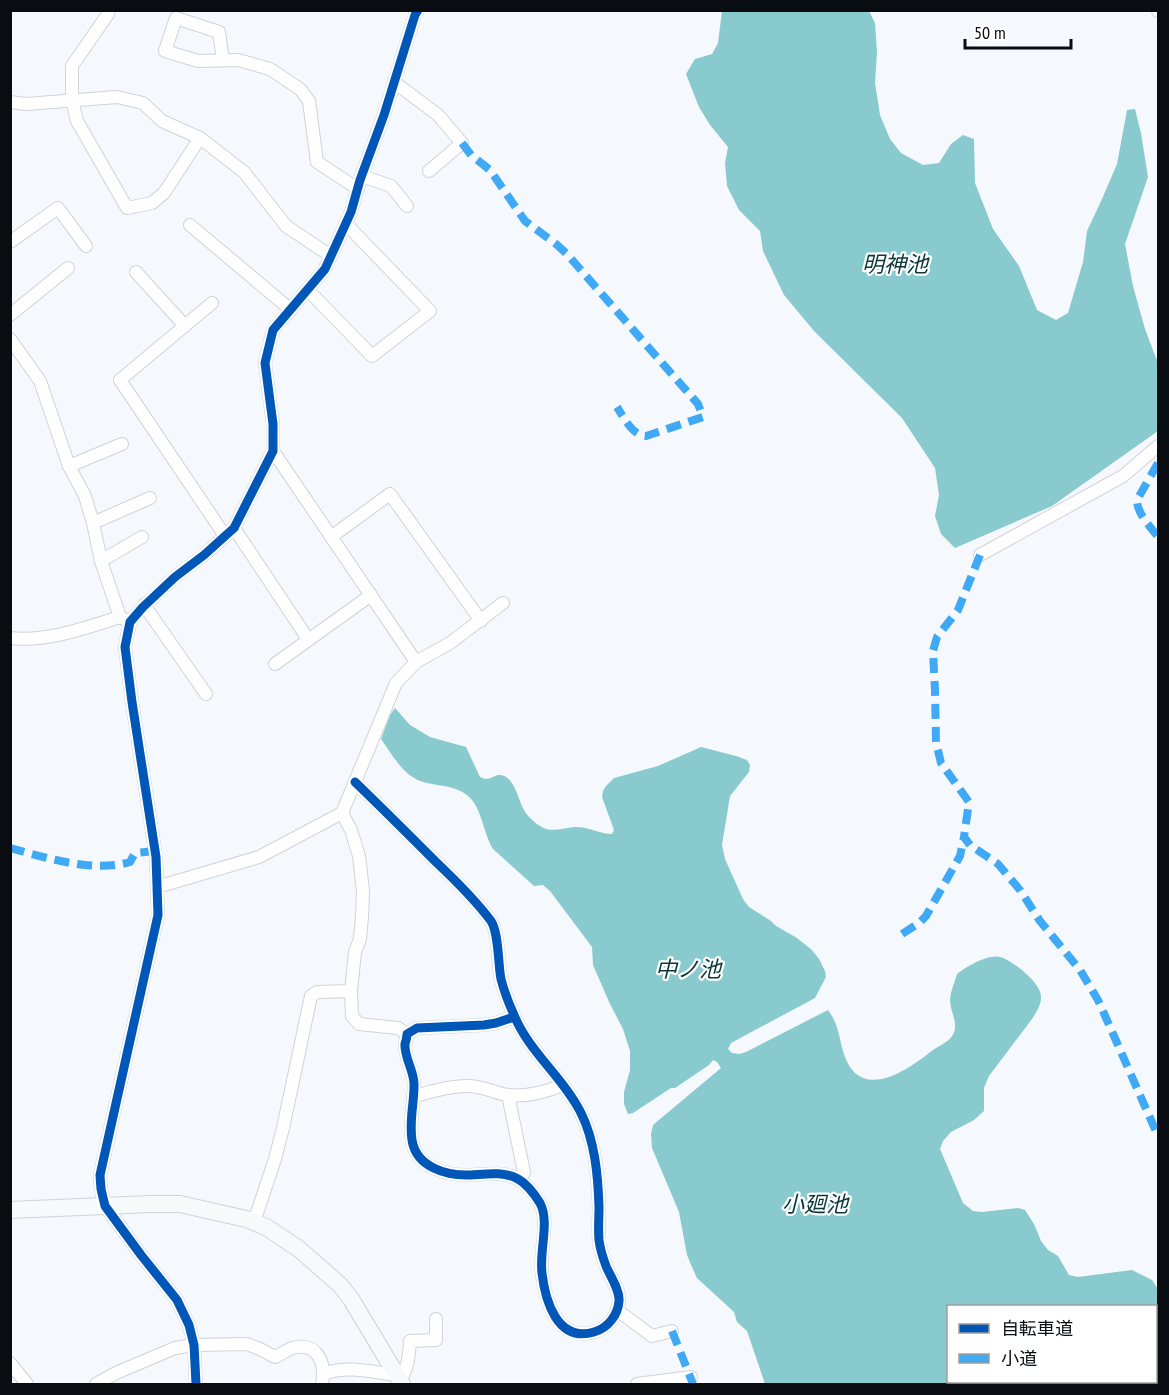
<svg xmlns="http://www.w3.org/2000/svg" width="1169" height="1395" viewBox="0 0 1169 1395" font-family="'PT Sans Narrow','Noto Sans JP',sans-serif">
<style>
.water{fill:#89cace}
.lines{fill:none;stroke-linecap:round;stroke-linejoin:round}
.street-casing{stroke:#d0d3d7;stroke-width:14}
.secondary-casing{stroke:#d0d3d7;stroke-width:18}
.street{stroke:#fefeff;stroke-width:12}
.secondary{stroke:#f7fafb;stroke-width:16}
.quiet{stroke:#3fa9f5;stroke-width:8;stroke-dasharray:15 8;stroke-linecap:butt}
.cycleway-casing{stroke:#fff;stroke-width:13}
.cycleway{stroke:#0057b8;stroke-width:9}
.labels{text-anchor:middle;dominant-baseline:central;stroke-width:4.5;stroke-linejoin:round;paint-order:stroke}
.water-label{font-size:22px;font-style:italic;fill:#0a3739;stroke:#fff}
</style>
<rect width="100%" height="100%" fill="#f5f8fc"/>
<g class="water">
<polygon points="722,11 869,11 875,23 877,52 875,83 880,115 890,139 901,153 923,165 939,163 951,144 963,135 974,139 975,183 993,229 1019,266 1037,310 1056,320 1068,313 1083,262 1087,231 1102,199 1117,164 1127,110 1135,109 1141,133 1148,177 1125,244 1133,286 1145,329 1156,358 1158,360 1158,431 1052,506 955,548 941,534 935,516 939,495 935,468 902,418 814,331 784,295 763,251 760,231 739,210 727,186 725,163 728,147 710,125 699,107 686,74 695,59 712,54 718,43"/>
<path d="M395 708 410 725 430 737 466 747 480 777 485 779C490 779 494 776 498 775 514 773 518 800 524 810 527 816 534 822 540 826 551 834 564 827 576 827 589 827 600 834 612 834L614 830 602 797 603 791 606 786 614 778 658 766 701 747 736 756 747 760 750 765 749 772 730 796 722 845 725 859 743 899 749 907 771 921 776 926 797 938 812 950 819 959 825 971 826 977 815 998 731 1043 728 1049 732 1053 739 1054 746 1052 828 1010C843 1028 838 1056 855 1073 878 1093 915 1064 933 1050 939 1046 948 1042 952 1036 960 1025 950 1012 950 1000 950 992 955 982 957 974 966 967 988 954 1000 957 1012 960 1043 984 1041 998 1041 1005 1036 1013 1032 1019L989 1076 984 1088V1111L974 1120 951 1132 943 1141 940 1149 963 1203 973 1211 982 1212 1018 1208 1025 1210 1034 1224 1041 1241 1048 1250 1058 1256 1069 1275 1078 1277 1132 1270 1152 1280 1158 1289V1356L1156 1361V1306H948V1382H1120L1104 1384H765L747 1331 737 1322 734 1312 697 1278 692 1267 687 1255 679 1212 652 1148 651 1134 653 1125 721 1068 717 1062 713 1060 709 1065 675 1088H671L633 1113 628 1114 624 1104V1092L630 1070V1051L623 1029 610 1004 593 965 592 947 550 891 543 885 534 886 493 849C483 833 482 807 467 795 455 786 441 786 427 783 405 779 393 756 381 739L390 715Z"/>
</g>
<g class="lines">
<defs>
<g id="street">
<polyline points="109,10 108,14 72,66 72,100 77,121 127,208 152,203 164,193 200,138"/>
<polyline points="1158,10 1158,11"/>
<polyline points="223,60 219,32 176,18 165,51 198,61 238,60 270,69 300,89 309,101 317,162 358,189"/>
<polyline points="394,82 438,115 462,143 429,171"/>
<polyline points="10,102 26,104 117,97 143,103 162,121 200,138 244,172 286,226 331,256"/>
<polyline points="362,176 391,186 407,206"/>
<polyline points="190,225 291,310"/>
<polyline points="10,242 58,208 86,246"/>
<polyline points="136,272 185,326"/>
<polyline points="308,290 372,356 430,311 346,224"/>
<polyline points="212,303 120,380 225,536"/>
<polyline points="10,315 68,268"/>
<polyline points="10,339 40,381 69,466 85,496 93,523 101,561 120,617 130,622"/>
<polyline points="273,451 416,662"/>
<polyline points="69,466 122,444"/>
<polyline points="93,523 150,498"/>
<polyline points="234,528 308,639"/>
<polyline points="331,537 390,494 481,621"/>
<polyline points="980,555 1123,476 1158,446"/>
<polyline points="101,561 142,537"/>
<polyline points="144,605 206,694"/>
<path d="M10 638C49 642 84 628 120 617"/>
<polyline points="275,664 371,595"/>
<path d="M355 782C382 808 409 835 436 862 454 879 476 901 491 921 499 933 498 965 501 979 504 991 509 1004 514 1015 529 1052 563 1077 581 1113 595 1141 598 1176 599 1207 599 1218 598 1229 599 1240 600 1248 603 1258 606 1266 610 1276 620 1290 619 1301 618 1315 608 1328 594 1332 557 1343 545 1300 542 1273 539 1251 550 1222 540 1203 535 1195 527 1184 518 1179 503 1171 487 1174 471 1175 446 1176 416 1167 412 1140 409 1121 414 1104 414 1086 415 1072 404 1058 405 1044 406 1041 407 1037 407 1034L417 1028 484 1025 496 1023 514 1017"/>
<polyline points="342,813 351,830 359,856 363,891 362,917 360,939 355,952 351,991 352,1016 359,1024 398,1028 407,1034"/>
<polyline points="157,887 259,857 342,813 396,683 416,662 450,643 503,603"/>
<polyline points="508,1095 524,1172 519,1180"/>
<path d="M413 1097C431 1091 449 1086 468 1086 483 1086 494 1093 508 1095 527 1097 546 1092 563 1085"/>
<polyline points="254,1222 275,1159 283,1128 311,996 317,992 351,991"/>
<polyline points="617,1310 652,1336 672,1331"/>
<polyline points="10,1363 27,1384"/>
<path d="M323 1374C348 1365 370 1372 396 1375"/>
<path d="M400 1381C408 1368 409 1356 410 1341L436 1340V1319"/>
<path d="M96 1384 116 1373 175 1348 194 1345 247 1344 260 1349 275 1357C280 1355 287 1350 292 1348 318 1341 326 1364 322 1384"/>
<polyline points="196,1384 194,1345 189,1325 177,1300 141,1255 105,1206 101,1189 100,1175 158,915 156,857 132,702 125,647 130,622 143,607 175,577 204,555 234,528 273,451 273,424 265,363 273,330 325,269 351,212 360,180 384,115 415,15 418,10"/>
<polyline points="637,1384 691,1377"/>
</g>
<polyline id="secondary" points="10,1210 151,1204 180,1204 246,1219 266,1227 299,1249 340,1285 351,1299 402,1384"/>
</defs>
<use href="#street" class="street-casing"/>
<use href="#secondary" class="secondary-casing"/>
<use href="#street" class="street"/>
<use href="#secondary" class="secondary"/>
<g class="quiet">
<path d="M462 143 471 155 490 170 525 221 556 244 566 253 698 404 703 417 646 436C633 436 624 418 617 407"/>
<path d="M1158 463 1137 500C1137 514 1151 527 1158 537"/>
<polyline points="980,555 958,610 937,637 933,651 935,691 936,742 941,763 969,802 964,837 970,845 998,864 1020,890 1040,921 1080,970 1098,1000 1110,1027 1158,1136"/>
<path d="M10 848C47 858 93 873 130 862L135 853 155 851"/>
<polyline points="902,934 919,923 926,916 960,856 964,837"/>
<polyline points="672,1331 693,1384"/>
<polyline points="1156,1384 1158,1383"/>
</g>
<defs>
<g id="cycleway">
<path d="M355 782C382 808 409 835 436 862 454 879 476 901 491 921 499 933 498 965 501 979 504 991 509 1004 514 1015 529 1052 563 1077 581 1113 595 1141 598 1176 599 1207 599 1218 598 1229 599 1240 600 1248 603 1258 606 1266 610 1276 620 1290 619 1301 618 1315 608 1328 594 1332 557 1343 545 1300 542 1273 539 1251 550 1222 540 1203 535 1195 527 1184 518 1179 503 1171 487 1174 471 1175 446 1176 416 1167 412 1140 409 1121 414 1104 414 1086 415 1072 404 1058 405 1044 406 1041 407 1037 407 1034L417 1028 484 1025 496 1023 514 1017"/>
<polyline points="196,1384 194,1345 189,1325 177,1300 141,1255 105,1206 101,1189 100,1175 158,915 156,857 132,702 125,647 130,622 143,607 175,577 204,555 234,528 273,451 273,424 265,363 273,330 325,269 351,212 360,180 384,115 415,15 418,10"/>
</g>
</defs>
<use href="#cycleway" class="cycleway-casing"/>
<use href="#cycleway" class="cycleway"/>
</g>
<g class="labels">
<g class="water-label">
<text x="895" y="264">明神池</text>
<text x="688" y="969">中ノ池</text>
<text x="815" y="1204">小廻池</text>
</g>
</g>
<rect width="1169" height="1395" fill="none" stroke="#090c10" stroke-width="24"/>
<rect x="947" y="1305" width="210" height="78" fill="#ffffff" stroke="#9d9e9f" stroke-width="1.5"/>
<rect x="959" y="1324" width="30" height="9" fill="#0057b8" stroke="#9d9e9f" stroke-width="1.5"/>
<text x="1001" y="1335" font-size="18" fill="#090c10">自転車道</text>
<rect x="959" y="1354" width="30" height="9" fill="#3fa9f5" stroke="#9d9e9f" stroke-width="1.5"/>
<text x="1001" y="1365" font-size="18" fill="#090c10">小道</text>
<path d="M965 39v9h106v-9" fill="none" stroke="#090c10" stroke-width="3"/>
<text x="974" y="39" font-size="18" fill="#090c10" stroke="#ffffff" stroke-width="4.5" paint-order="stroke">50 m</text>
</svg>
